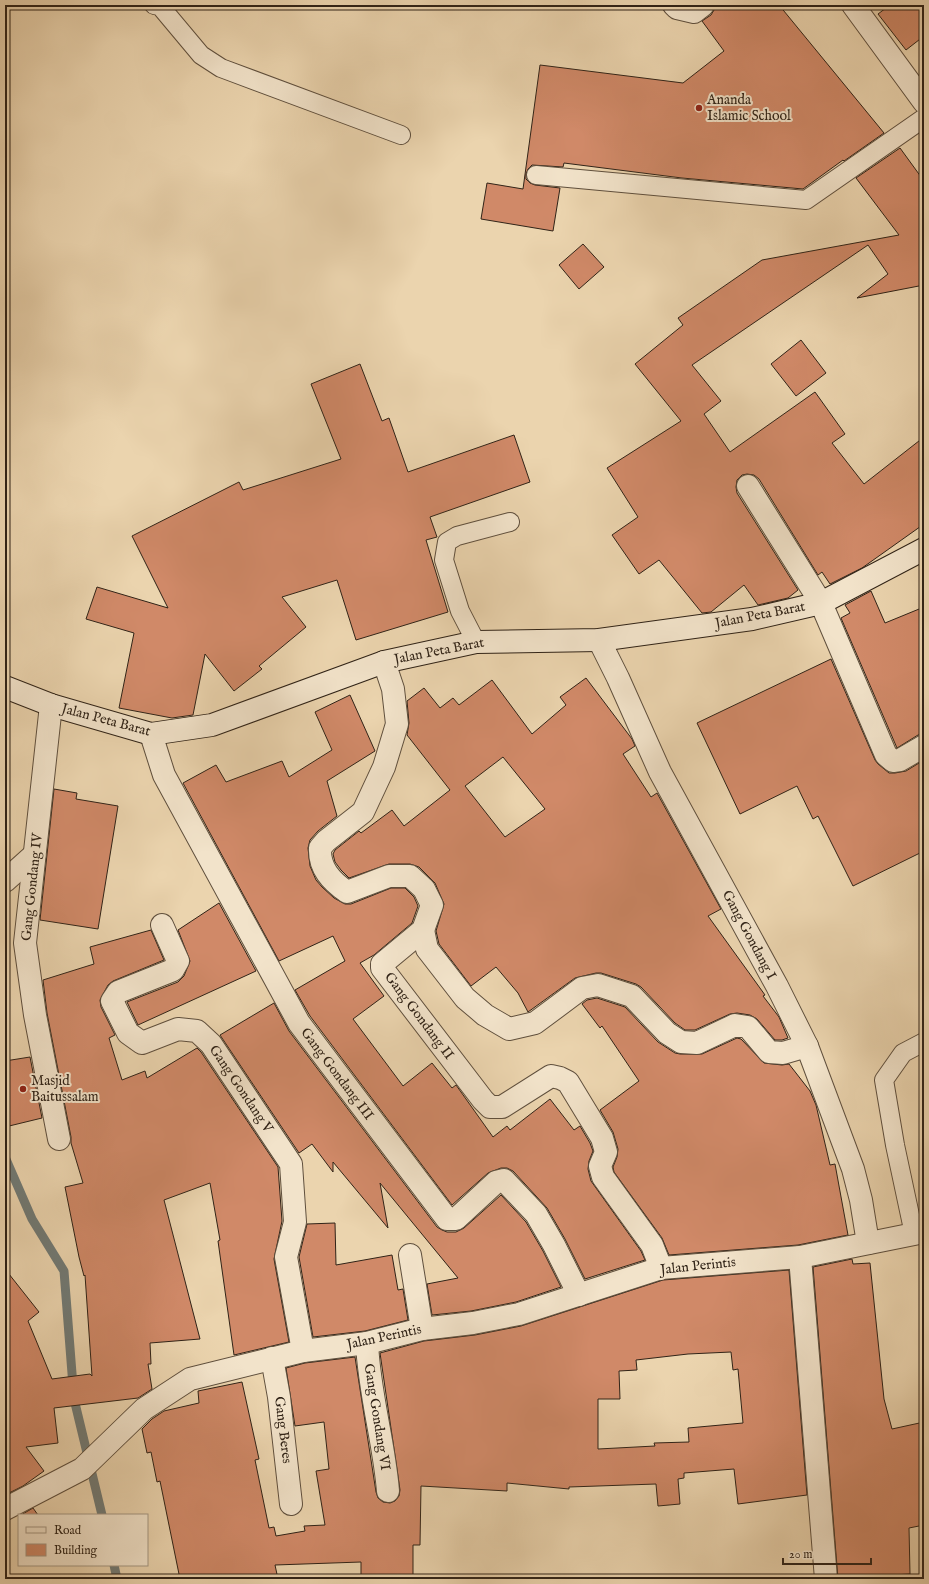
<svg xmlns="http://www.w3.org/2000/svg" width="929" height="1584" viewBox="0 0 929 1584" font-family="'IM FELL English',serif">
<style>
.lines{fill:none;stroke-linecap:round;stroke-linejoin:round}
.stream{stroke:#727b76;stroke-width:9}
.building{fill:#d08968;stroke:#302317;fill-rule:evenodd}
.service-casing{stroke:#5f4f3d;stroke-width:20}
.minor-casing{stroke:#5f4f3d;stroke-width:24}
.tertiary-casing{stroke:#5f4f3d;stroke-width:24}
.secondary-casing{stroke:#302317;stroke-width:24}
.service{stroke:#f2e3ca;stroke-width:18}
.minor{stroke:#f2e3ca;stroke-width:22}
.tertiary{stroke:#f2e3ca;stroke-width:22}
.secondary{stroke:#f2e3ca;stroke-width:22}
.poi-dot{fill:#8f2418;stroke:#f2e3ca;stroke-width:1.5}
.labels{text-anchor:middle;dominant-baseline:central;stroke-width:4;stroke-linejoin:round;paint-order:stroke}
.poi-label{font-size:14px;fill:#302317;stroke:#f2e3ca;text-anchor:start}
.street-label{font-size:14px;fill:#302317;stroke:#f2e3ca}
</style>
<rect width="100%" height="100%" fill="#ebd4ae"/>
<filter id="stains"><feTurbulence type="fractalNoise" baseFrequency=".005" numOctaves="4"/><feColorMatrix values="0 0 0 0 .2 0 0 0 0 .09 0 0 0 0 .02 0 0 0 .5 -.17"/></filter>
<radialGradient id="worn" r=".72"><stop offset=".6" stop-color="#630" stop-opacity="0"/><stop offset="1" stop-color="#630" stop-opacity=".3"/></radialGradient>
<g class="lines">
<g class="stream">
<polyline points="5,1157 32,1219 64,1271 74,1399 102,1515"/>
<polyline points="114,1565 117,1579"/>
</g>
</g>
<g class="building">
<polygon points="715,5 779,5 884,133 844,161 843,160 803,189 682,178 564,163 563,167 532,165 528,169 526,174 526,179 530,183 535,185 560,188 553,231 481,219 487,183 523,189 540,65 683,83 724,51 702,21 711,15 714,10"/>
<polygon points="890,5 924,5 924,36 906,50 878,14"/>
<polygon points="900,148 924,181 924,285 857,298 888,274 868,245 692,365 721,401 704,414 730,452 815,392 845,434 832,443 864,484 924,437 924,524 862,568 830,584 822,572 818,575 759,479 754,475 747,474 742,475 737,480 736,487 737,493 798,590 788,598 758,605 744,585 711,612 702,613 659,560 639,574 612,535 638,517 607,468 681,421 635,364 683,325 678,318 762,260 899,235 856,178"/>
<polygon points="583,244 604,267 579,289 559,265"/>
<polygon points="801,340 826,373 796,396 771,364"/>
<polygon points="360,364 382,421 389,418 408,472 514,435 530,482 430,517 437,537 426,540 448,612 356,640 337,580 282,597 306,627 259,666 262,669 234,691 205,654 193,715 172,718 119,708 134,633 86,619 97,587 168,608 132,536 239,482 243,490 341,459 311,384"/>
<polygon points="871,591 885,623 924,607 924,734 918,735 897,748 841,618 850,613 845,605"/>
<polygon points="831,659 875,760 878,764 889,773 895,773 906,771 924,760 924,851 853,886 818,816 813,819 797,786 740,814 697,723"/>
<path d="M586 678 632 739 635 746 623 754 651 797 657 793 721 909 708 916 765 995 763 996 779 1017 788 1038 782 1040H775L757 1019 750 1015 737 1013 730 1014 695 1030H685L675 1023 641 987 636 984 601 973H596L575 978 528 1012 518 993 496 967 471 986 439 944 436 931 444 904 435 883 419 867 410 864H389L349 878 341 870 335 862 333 854 335 850 359 831 361 833 392 810 404 826 450 790 407 735 409 723 407 701 424 688 440 708 453 698 459 705 492 680 532 734 566 705 560 697ZM503 757 545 809 505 837 465 786Z"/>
<polygon points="350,695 375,751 327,781 337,816 318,831 310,840 308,848 310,866 316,880 322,887 334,898 345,904 351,904 391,888 405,888 414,897 418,906 412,923 374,955 360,963 384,996 353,1019 403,1086 432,1063 452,1088 456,1085 493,1137 507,1126 510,1130 550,1099 574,1130 580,1126 590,1143 593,1151 589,1161 588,1169 591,1181 641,1251 645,1260 585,1279 565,1239 547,1208 513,1171 507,1168 501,1168 488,1173 452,1205 310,1016 295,990 345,961 333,936 279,961 183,783 216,765 226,782 282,761 289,777 332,750 315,712"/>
<polygon points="54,789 77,793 76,799 118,806 98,929 40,920"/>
<polygon points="219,903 256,971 138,1025 127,1002 178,982 184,976 190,961 178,930"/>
<polygon points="151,930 164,960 113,981 108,985 100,1000 101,1007 115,1035 109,1038 122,1080 145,1071 147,1078 197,1048 201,1052 278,1167 282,1221 274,1259 289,1342 234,1355 218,1241 220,1240 210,1183 164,1200 200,1339 150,1343 151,1364 148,1364 152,1389 138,1398 54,1408 58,1443 26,1447 44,1471 23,1486 5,1495 5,1269 39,1312 28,1321 52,1379 90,1374 92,1376 85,1275 84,1276 79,1257 65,1187 83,1183 71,1143 71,1137 47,1013 43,980 94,964 90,947"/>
<polygon points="597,998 625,1007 658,1042 675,1053 680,1054 702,1054 737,1038 741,1039 764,1063 782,1065 789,1064 810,1091 816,1105 830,1165 835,1164 848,1235 798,1245 669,1255 662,1238 614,1172 613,1167 617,1157 618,1149 613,1132 600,1110 639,1081 602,1026 600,1028 582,1004 587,1000"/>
<polygon points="274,1003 289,1031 437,1227 442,1230 447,1232 456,1232 464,1228 501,1195 526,1222 543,1251 561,1287 516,1302 471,1311 432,1315 427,1284 458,1278 380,1183 388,1228 333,1162 333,1172 312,1144 299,1153 220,1035"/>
<polygon points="30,1057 42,1118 5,1127 5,1061"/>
<polygon points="335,1223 336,1265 392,1255 398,1290 403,1289 408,1320 365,1331 313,1337 299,1257 307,1224"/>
<polygon points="852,1259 853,1264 870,1263 884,1399 892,1429 924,1422 924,1525 909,1528 910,1574 860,1577 860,1579 838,1579 813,1267"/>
<path d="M789 1270 807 1495 738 1504 734 1469 684 1473V1478L678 1479 680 1504 658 1506 656 1484 569 1487V1489L507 1483V1491L421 1486 420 1545H413V1579H361V1562L275 1565 278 1579H180L160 1481 157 1482 151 1452 147 1453 142 1429 152 1419 164 1411 199 1403 198 1391 242 1382 259 1459 255 1460 269 1528 274 1527 276 1536 305 1531 304 1526 325 1525 316 1471 329 1469 324 1422 295 1426 286 1368 305 1363 355 1357 376 1492 378 1498 383 1502 390 1503 395 1501 399 1496 400 1490 380 1353 424 1341 475 1335 521 1326 663 1280ZM731 1352 733 1370 738 1369 743 1423 688 1428 689 1442 654 1443 655 1446 598 1449V1399H620L619 1371 637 1370 636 1360 688 1354Z"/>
<polygon points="33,1508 38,1515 21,1515"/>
</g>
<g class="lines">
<defs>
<g id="service">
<polyline points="154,5 160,6 201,55 221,68 401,135"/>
<polyline points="536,175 806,200 924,118"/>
<polyline points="476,642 460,611 444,560 447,542 457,536 510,522"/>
<polyline points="914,1234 895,1145 884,1080 903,1053 924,1042"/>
</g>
<g id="minor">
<polyline points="674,5 677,8 694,12 703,5"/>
<polyline points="748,486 821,603 886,755 893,761 900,760 924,746"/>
<polyline points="599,640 618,678 660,772 777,986 807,1046 853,1169 861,1200 868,1243"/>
<path d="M384 662 393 689 397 724 384 767 363 812 326 841 320 848C319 868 331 881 347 892L389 876H410L424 889 432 905 423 930 382 964V968L483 1100 490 1107H502L551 1076 560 1078 568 1082 602 1138 606 1152 600 1166 603 1177 652 1245 661 1268"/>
<polyline points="51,705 25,943 35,1015 59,1139"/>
<polyline points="151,734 164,775 299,1023 447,1219 456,1219 496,1182 504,1180 536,1214 554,1245 579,1295"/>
<polyline points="5,881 34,855"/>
<polyline points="162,925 178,961 173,970 118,992 112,1001 128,1033 142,1043 178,1029 197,1031 211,1044 291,1164 295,1222 286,1257 303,1351"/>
<polyline points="423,930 427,949 465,998 485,1015 509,1029 535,1023 582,988 598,985 632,996 667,1033 681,1042 697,1043 735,1025 748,1027 769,1052 783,1053 807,1046"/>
<polyline points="410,1255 422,1329"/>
<polyline points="800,1257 826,1579"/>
<path d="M367 1343C369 1393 384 1441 388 1491"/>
<polyline points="272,1358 279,1397 291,1504"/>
<polyline points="5,1509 82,1469 144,1409 190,1379 303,1351 367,1343 422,1329 473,1323 519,1314 661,1268 800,1257 924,1232"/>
</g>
<polyline id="tertiary" points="853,5 924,102"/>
<polyline id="secondary" points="5,687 51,705 151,734 212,725 384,662 476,642 599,640 752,619 821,603 924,549"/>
</defs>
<use href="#service" class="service-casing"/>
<use href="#minor" class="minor-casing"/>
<use href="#tertiary" class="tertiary-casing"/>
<use href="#secondary" class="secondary-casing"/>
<use href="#service" class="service"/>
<use href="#minor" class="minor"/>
<use href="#tertiary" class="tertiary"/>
<use href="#secondary" class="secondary"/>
</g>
<g class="poi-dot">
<circle cx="699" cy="108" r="4"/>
<circle cx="23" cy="1089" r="4"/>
</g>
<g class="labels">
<g class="poi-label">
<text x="707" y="100">Ananda<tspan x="707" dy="16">Islamic School</tspan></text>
<text x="31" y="1081">Masjid<tspan x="31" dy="16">Baitussalam</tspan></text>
</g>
<g class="street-label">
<text transform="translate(760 615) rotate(-11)">Jalan Peta Barat</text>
<text transform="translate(439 651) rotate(-11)">Jalan Peta Barat</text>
<text transform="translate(106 720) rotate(15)">Jalan Peta Barat</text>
<text transform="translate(32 887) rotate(-84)">Gang Gondang IV</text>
<text transform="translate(749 935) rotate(62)">Gang Gondang I</text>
<text transform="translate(419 1016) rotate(53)">Gang Gondang II</text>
<text transform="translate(337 1074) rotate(53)">Gang Gondang III</text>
<text transform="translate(241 1089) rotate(56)">Gang Gondang V</text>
<text transform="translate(698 1266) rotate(-6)">Jalan Perintis</text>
<text transform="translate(384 1337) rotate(-12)">Jalan Perintis</text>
<text transform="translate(377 1417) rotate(81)">Gang Gondang VI</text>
<text transform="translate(283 1430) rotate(83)">Gang Beres</text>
</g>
</g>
<rect width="929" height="1584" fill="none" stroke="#ebd4ae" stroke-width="20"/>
<rect x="6" y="6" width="917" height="1572" fill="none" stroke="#302317" stroke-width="2"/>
<rect x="10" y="10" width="909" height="1564" fill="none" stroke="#302317"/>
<rect x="18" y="1514" width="130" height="52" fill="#f2e3ca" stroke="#a49682"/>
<rect x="26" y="1527" width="20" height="6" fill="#f2e3ca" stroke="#a49682"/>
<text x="54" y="1534" font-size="12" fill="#302317">Road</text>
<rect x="26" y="1544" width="20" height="12" fill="#d08968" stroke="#a49682"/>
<text x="54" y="1554" font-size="12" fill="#302317">Building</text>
<path d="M783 1558v6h88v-6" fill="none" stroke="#302317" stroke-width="2"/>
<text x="789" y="1558" font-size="12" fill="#302317" stroke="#f2e3ca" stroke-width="3" paint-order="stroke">20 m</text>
<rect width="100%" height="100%" filter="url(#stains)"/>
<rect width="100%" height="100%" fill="url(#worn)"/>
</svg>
